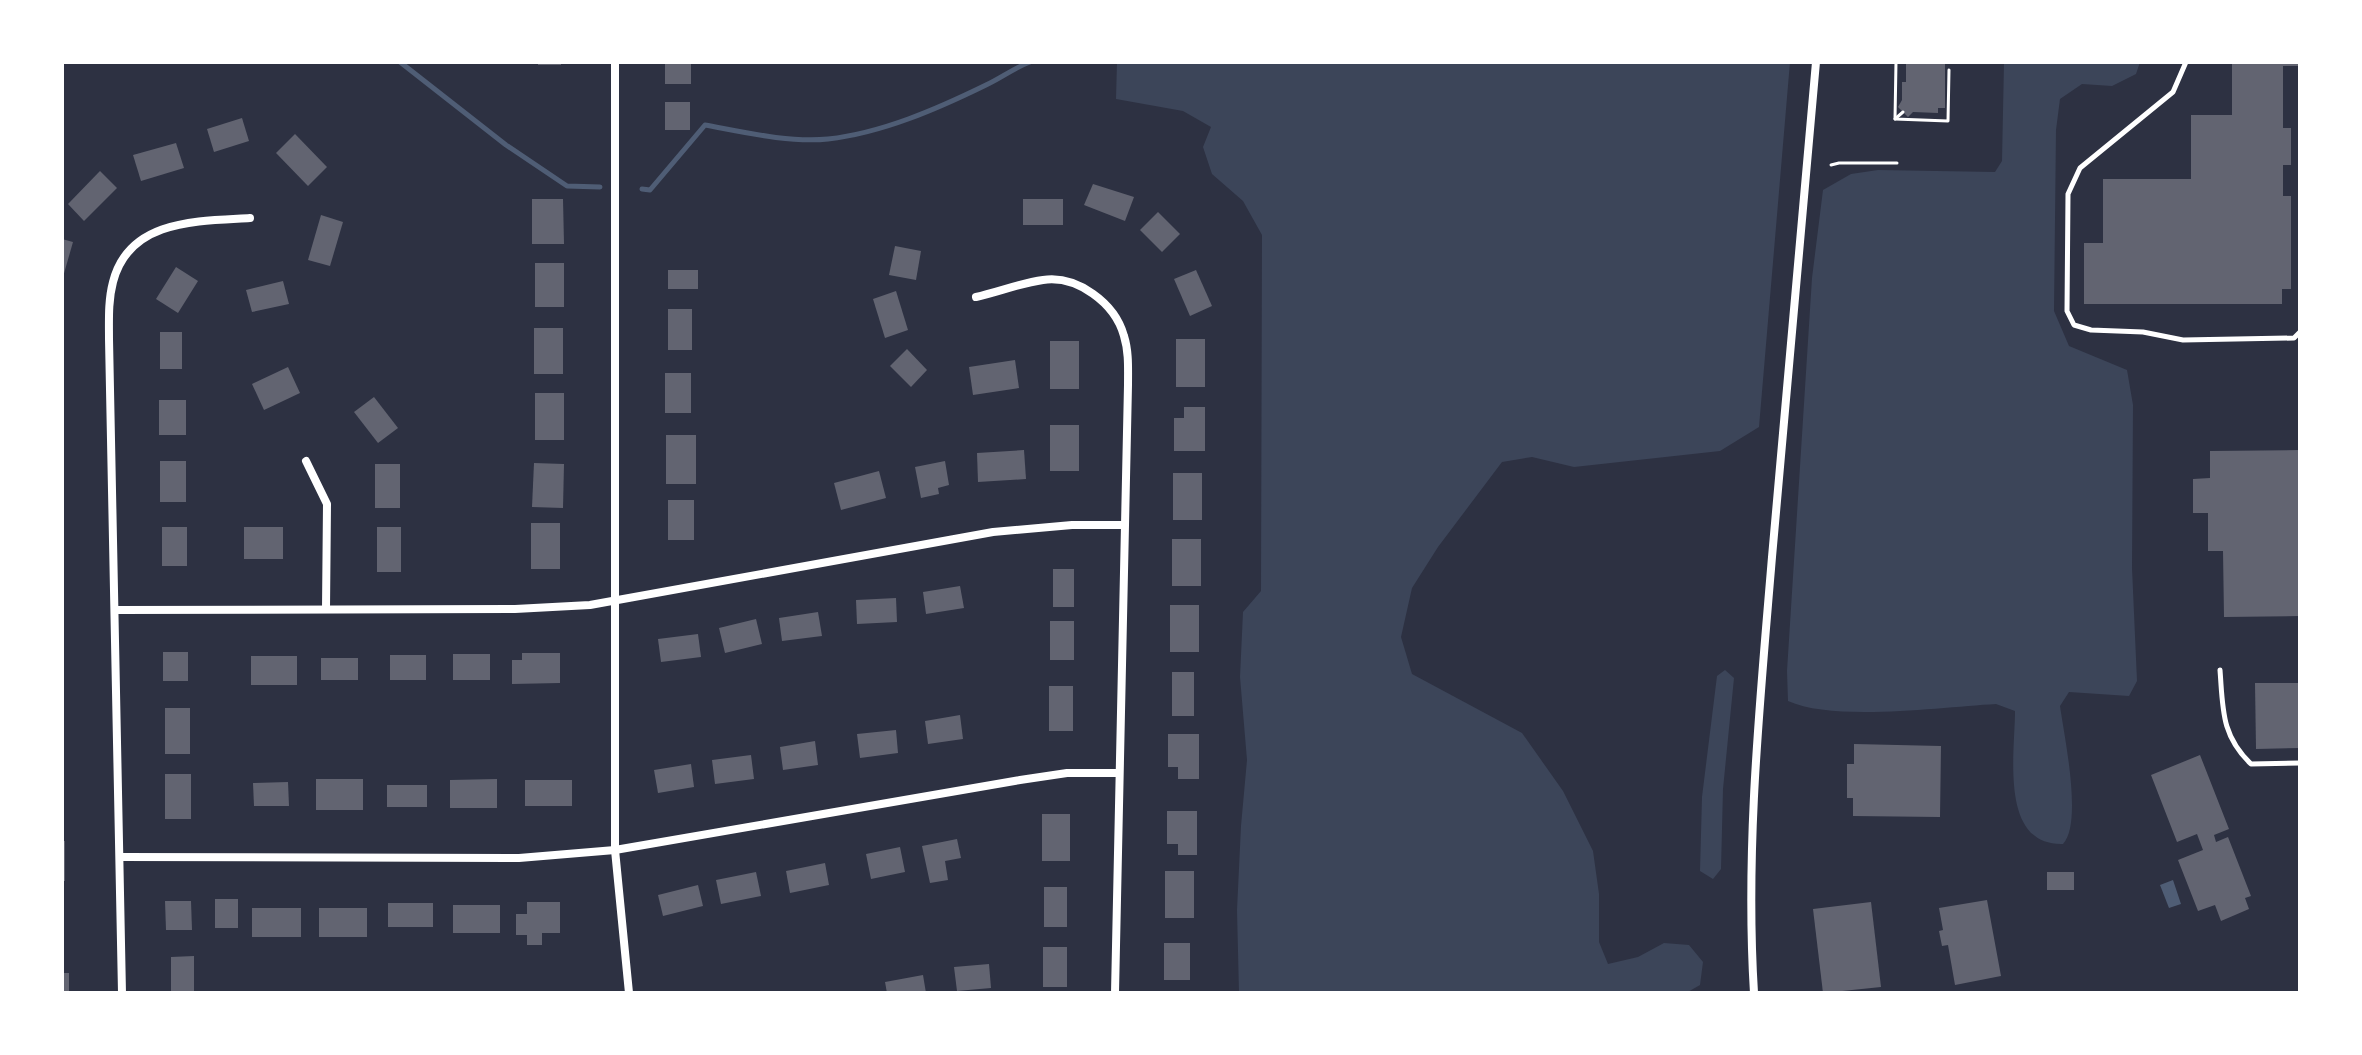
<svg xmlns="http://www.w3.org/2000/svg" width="2362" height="1055" viewBox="0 0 2362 1055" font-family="Figtree,sans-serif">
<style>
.green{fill:#3c4559}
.water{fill:#4f5d75}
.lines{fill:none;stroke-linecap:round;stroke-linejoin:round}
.stream{stroke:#4f5d75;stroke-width:5}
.building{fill:#626471}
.path{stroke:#fff;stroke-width:3}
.service{stroke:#fff;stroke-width:5}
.minor{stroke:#fff;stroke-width:8}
</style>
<rect width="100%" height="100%" fill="#2d3142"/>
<g class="green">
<polygon points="1117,62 1790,62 1759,427 1720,451 1574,467 1532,457 1502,462 1438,547 1412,588 1401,637 1412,674 1522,733 1563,791 1593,851 1599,894 1599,942 1608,964 1638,957 1664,943 1689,945 1703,962 1700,985 1686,993 1239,993 1237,910 1241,826 1247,760 1240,677 1243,612 1261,591 1262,235 1243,201 1212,174 1203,147 1211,127 1183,111 1116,99"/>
<path d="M2004 62H2140L2136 74 2112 86 2082 84 2060 99 2056 130 2054 311 2069 346 2127 370 2133 405 2132 568 2137 681 2129 696 2069 692 2060 706C2064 735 2083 823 2063 844 1999 846 2015 752 2015 711L1996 704C1942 707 1834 722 1788 701L1787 671 1812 278 1823 190 1851 174 1878 170 1995 172 2002 161Z"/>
<polygon points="1725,670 1734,678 1723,789 1721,869 1713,879 1700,871 1702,797 1717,676"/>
</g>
<polygon class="water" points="2173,880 2181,904 2169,908 2160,885"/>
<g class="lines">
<g class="stream">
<polyline points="400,62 506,145 567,186 600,187"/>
<path d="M642 189 650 190 705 125C743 132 790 143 828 139 882 133 937 109 986 85 1001 78 1014 68 1030 62"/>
</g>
</g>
<g class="building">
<rect x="538" y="62" width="23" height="3"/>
<rect x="665" y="62" width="26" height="22"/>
<polygon points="1906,62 1945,62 1945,108 1938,108 1938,113 1913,112 1908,117 1898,107 1902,100 1902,82 1906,82"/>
<polygon points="2232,62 2299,62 2299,66 2283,66 2283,128 2291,128 2291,165 2283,165 2283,196 2291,196 2291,289 2282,289 2282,304 2084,304 2084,243 2103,243 2103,179 2191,179 2191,115 2232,115"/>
<rect x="665" y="102" width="25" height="28"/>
<polygon points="242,118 249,141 214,152 207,129"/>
<polygon points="295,134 327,167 308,186 276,153"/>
<polygon points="176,143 184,168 141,181 133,155"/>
<polygon points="100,171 117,188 84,221 68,204"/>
<polygon points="1093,184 1134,197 1125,221 1084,205"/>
<polygon points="532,199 563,199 564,244 532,244"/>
<rect x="1023" y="199" width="40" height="26"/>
<polygon points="1158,212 1180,234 1162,252 1140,230"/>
<polygon points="321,215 343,222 330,266 308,260"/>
<polygon points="62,239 73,242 63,277 62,277"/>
<polygon points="895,246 921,251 916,280 889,275"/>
<rect x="535" y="263" width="29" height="44"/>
<polygon points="176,267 198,281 178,313 156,299"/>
<rect x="668" y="270" width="30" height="19"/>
<polygon points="1196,270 1212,306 1190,316 1174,279"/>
<polygon points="283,281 289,304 252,312 246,290"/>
<polygon points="896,291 908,330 885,338 873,299"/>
<rect x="668" y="309" width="24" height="41"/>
<rect x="534" y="328" width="29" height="46"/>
<rect x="160" y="332" width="22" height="37"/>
<rect x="1176" y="339" width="29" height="48"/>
<rect x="1050" y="341" width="29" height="48"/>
<polygon points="907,349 927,370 911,387 890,366"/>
<polygon points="1015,360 1019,388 973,395 969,367"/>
<polygon points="288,367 300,393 264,410 252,384"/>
<rect x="665" y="373" width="26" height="40"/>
<rect x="535" y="393" width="29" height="47"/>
<polygon points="374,397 398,428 378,443 354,412"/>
<rect x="159" y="400" width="27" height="35"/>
<polygon points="1184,407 1205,407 1205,451 1174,451 1174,418 1184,418"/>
<rect x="1050" y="425" width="29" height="46"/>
<rect x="666" y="435" width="30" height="49"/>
<polygon points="1024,450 1026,479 978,482 977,453"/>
<polygon points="2300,450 2300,616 2224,617 2223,551 2208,551 2208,513 2193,513 2193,479 2210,478 2210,451"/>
<rect x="160" y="461" width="26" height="41"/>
<polygon points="945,461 949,485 938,488 939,494 921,498 915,467"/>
<polygon points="534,463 564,464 563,508 532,507"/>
<rect x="375" y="464" width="25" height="44"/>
<polygon points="879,471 886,498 841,510 834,483"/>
<rect x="1173" y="473" width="29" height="47"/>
<rect x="668" y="500" width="26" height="40"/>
<rect x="531" y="523" width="29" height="46"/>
<rect x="162" y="527" width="25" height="39"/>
<rect x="244" y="527" width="39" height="32"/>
<rect x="377" y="527" width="24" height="45"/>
<rect x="1172" y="539" width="29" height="47"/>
<rect x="1053" y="569" width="21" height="38"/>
<polygon points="960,586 964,608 926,614 923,592"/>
<polygon points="896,598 897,622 857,624 856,600"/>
<rect x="1170" y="605" width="29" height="47"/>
<polygon points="818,612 822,636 782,641 779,618"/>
<polygon points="756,619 762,644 725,653 719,628"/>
<rect x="1050" y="621" width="24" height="39"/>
<polygon points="698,634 701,657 661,662 658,639"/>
<rect x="163" y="652" width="25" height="29"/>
<polygon points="522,653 560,653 560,683 512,684 512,660 522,660"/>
<rect x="453" y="654" width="37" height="26"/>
<rect x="390" y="655" width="36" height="25"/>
<rect x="251" y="656" width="46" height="29"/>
<rect x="321" y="658" width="37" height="22"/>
<rect x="1172" y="672" width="22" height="44"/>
<polygon points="2255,683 2300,683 2300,748 2256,749"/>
<rect x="1049" y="686" width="24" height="45"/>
<rect x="165" y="708" width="25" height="46"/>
<polygon points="960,715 963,739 928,744 925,721"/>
<polygon points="896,730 898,753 860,758 857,734"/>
<polygon points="1168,734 1199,734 1199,779 1178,779 1178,767 1168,767"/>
<polygon points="815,741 818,765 783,770 780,747"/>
<polygon points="1854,744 1941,746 1940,817 1853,816 1853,798 1847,798 1847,764 1854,764"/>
<polygon points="751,755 754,779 715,784 712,760"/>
<polygon points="2200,755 2229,829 2214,835 2216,842 2228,837 2251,896 2245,898 2249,909 2221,921 2215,905 2198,911 2178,860 2203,850 2197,834 2177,842 2151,775"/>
<polygon points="691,764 694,787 658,793 654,770"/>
<rect x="165" y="774" width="26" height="45"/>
<rect x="316" y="779" width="47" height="31"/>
<polygon points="497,779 497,808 450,808 450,780"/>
<rect x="525" y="780" width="47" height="26"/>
<polygon points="288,782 289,806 254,806 253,783"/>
<rect x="387" y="785" width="40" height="22"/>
<polygon points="1167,811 1197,811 1197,855 1178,855 1178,844 1167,844"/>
<rect x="1042" y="814" width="28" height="47"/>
<polygon points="957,839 961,858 945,861 948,880 930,883 922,846"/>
<rect x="62" y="841" width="3" height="40"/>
<polygon points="900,847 905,872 871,879 866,854"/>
<polygon points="825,863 829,885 790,893 786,871"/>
<rect x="1165" y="871" width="29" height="47"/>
<polygon points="756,872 761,896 721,904 716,880"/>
<rect x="2047" y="872" width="27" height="18"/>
<polygon points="698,885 703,906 663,916 658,895"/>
<rect x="1044" y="887" width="23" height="40"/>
<rect x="215" y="899" width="23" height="29"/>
<polygon points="1987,900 2001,976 1955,985 1948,945 1942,946 1939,931 1943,930 1939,908"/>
<polygon points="165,901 191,901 192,930 166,930"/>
<polygon points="527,902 560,902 560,933 542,933 542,945 527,945 527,935 516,935 516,914 527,914"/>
<polygon points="1871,902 1881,987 1823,993 1813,909"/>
<rect x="388" y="903" width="45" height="24"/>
<rect x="453" y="905" width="47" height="28"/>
<rect x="252" y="908" width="49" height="29"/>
<rect x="319" y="908" width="48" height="29"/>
<rect x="1164" y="943" width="26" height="37"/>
<rect x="1043" y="947" width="24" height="40"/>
<polygon points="194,956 194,993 171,993 171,957"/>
<polygon points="989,964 991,988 957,991 954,967"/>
<rect x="62" y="973" width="7" height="20"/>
<polygon points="923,975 926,993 887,993 885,982"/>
</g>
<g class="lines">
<g class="path">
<polyline points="1896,62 1895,119 1948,121 1949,70"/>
<polyline points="1895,119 1903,112"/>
<polyline points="1831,165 1839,163 1897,163"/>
</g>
<g class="service">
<polyline points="2186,62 2173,92 2080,168 2068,194 2067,311 2074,325 2091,330 2143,332 2183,340 2294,338 2300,332"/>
<path d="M2220 670C2223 709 2221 735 2251 764L2300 763"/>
</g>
<g class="minor">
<polyline points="615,62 615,850 629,993"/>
<path d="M976 297C998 292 1021 283 1043 280 1077 275 1115 303 1124 336 1129 352 1128 369 1128 385L1115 993"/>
<polyline points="306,461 327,504 326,609"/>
<polyline points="115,610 515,609 590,605 993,532 1072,525 1124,525"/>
<polyline points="120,857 519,858 615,850 1020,780 1067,773 1119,773"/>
<path d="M122 993 109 339C109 320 108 301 113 282 129 219 198 221 250 218"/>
<path d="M1754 993C1745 848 1760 702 1772 557 1787 392 1802 227 1816 62"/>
</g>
</g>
<rect width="2362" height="1055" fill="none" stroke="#ffffff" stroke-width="128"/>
</svg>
